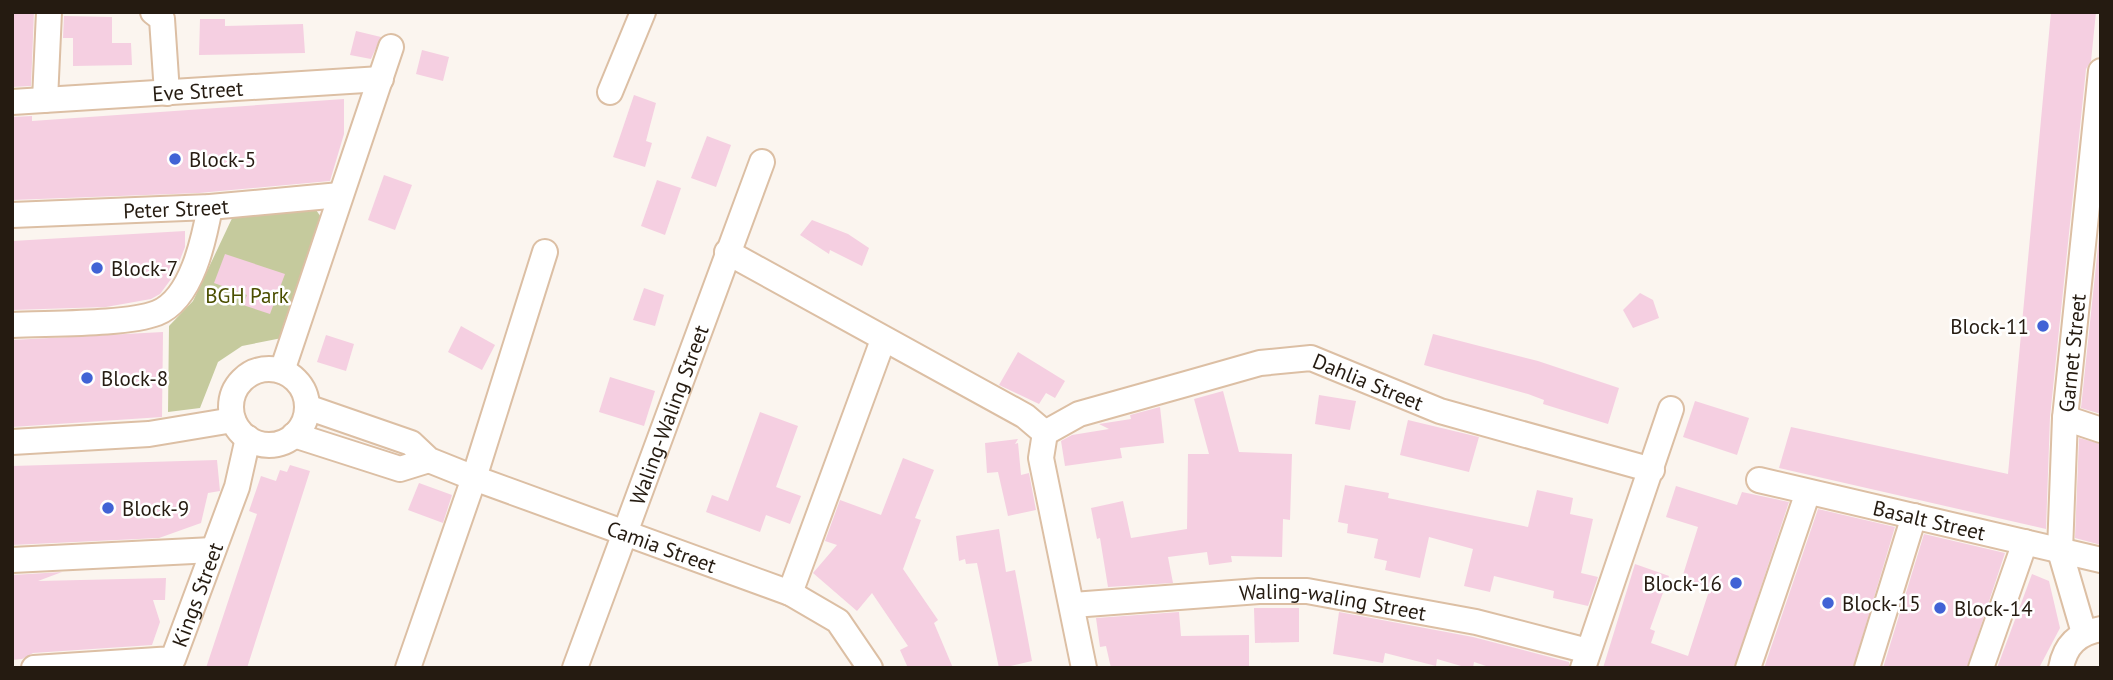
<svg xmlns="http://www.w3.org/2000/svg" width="2113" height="680" viewBox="0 0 2113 680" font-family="'PT Sans',sans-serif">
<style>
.green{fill:#c5ca9d}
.building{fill:#f5cfe1}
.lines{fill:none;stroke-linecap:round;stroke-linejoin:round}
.minor-casing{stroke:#dcbfa4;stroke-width:28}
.minor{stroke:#fff;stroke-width:24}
.poi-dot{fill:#4163d5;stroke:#fff;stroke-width:2.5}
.labels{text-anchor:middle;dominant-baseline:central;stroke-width:5;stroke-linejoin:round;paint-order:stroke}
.street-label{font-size:21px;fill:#251b11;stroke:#fff}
.poi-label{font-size:21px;fill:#251b11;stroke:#fff;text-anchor:start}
.park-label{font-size:21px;fill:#4b4f00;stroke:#fff}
</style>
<rect width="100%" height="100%" fill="#fbf5ef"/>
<polygon class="green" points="314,207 323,220 282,338 242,346 218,362 200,408 168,412 169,326 193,301 235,212"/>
<g class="building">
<polygon points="12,12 34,12 31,86 12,87"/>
<polygon points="2051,12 2096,12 2091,61 2086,69 2050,417 2046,529 1779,468 1791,427 2008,474"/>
<polygon points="64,16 112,17 112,43 131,43 132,65 73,66 73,38 63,38"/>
<polygon points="200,19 225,19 225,26 303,24 305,53 199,55"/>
<polygon points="356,31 381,37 371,59 350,55"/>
<polygon points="422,50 449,57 443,81 416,74"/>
<polygon points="634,95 656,103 646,141 652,143 645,167 613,157"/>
<polygon points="344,99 344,134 330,181 199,193 12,200 12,117 32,116 32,121"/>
<polygon points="707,136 731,145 716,187 691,178"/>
<polygon points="384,175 412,185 395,230 368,220"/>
<polygon points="657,180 681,188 665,235 641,226"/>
<polygon points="2101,218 2101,414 2081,408"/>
<polygon points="812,220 848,234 869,248 862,266 830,250 829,254 800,235"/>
<polygon points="185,231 185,247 174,275 160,294 151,299 106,307 12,310 12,241"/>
<polygon points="225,254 285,274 270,314 243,305 247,295 214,283"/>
<polygon points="644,288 664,295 655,326 633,320"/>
<polygon points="1640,293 1653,300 1659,318 1633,328 1623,310"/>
<polygon points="461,326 495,345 482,370 448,352"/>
<polygon points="163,332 162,417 12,427 12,340"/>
<polygon points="1433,334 1538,361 1619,388 1608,424 1543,404 1544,400 1528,394 1424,365"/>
<polygon points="326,335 354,344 346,371 317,362"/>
<polygon points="1018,352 1065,381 1055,398 1046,393 1039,404 999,385"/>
<polygon points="610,377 655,391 644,426 599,412"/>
<polygon points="1223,391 1239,452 1292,454 1290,520 1283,519 1282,557 1231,556 1232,562 1209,565 1207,552 1168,557 1173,583 1108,587 1100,538 1097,539 1091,508 1123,501 1131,538 1187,529 1188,454 1209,454 1194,399"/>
<polygon points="1319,395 1356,401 1350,430 1315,424"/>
<polygon points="1695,401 1749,418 1737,455 1683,437"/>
<polygon points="1160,407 1164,443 1120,448 1122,458 1065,466 1061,441 1072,435 1109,429 1099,424 1131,419 1130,415"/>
<polygon points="760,412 798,426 776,487 801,496 790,524 766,515 760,532 706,512 712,495 728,501"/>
<polygon points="1408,420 1479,437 1469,472 1400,455"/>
<polygon points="2079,438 2101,444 2101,545 2075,538"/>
<polygon points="1018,439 1015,444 1018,443 1021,475 1029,473 1036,510 1008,516 998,472 987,473 985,443"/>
<polygon points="903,458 934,470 915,518 921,520 903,569 938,620 934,623 953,668 908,668 900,650 908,646 872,593 857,611 813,573 837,545 825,541 840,500 881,515"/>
<polygon points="217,460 220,491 208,493 201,523 159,538 12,545 12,466"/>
<polygon points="290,465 310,471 247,668 206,668 257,514 249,511 261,476 276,481 280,470 287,472"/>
<polygon points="419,483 452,495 443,523 408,510"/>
<polygon points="1345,485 1389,493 1388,498 1528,527 1537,490 1573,498 1570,514 1593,519 1581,573 1598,577 1588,606 1553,598 1554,591 1494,576 1490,592 1464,586 1473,549 1429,537 1420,578 1385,570 1387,561 1374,558 1378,539 1347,533 1348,524 1338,522"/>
<polygon points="1676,486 1737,505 1742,492 1789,502 1734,668 1603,668 1635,564 1669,576 1650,629 1655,631 1651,643 1688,656 1710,588 1682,578 1698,527 1666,517"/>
<polygon points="1818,509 1895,527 1853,668 1764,668"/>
<polygon points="999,529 1006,572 1015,570 1032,661 1002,668 999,668 977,563 966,564 965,559 959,561 956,536"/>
<polygon points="1924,534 2005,553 1967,668 1883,668"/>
<polygon points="62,572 38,581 166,578 165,600 153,600 160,622 152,645 33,653 22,659 12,660 12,575"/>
<polygon points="2032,574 2049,581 2060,628 2039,668 1997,668"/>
<polygon points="1254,608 1299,608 1299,642 1255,643"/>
<polygon points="1179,612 1181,636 1249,635 1249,667 1111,668 1106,646 1100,647 1096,618"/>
<polygon points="1339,612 1473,637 1569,662 1569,668 1492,668 1474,662 1473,668 1468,668 1437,659 1436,666 1385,653 1383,663 1333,654"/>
</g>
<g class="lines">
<defs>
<g id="minor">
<polyline points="153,12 162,19 167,93"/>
<polyline points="610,92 643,12"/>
<polyline points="45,100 49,12"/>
<path id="s1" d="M12 102 381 79"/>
<path id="s2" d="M12 215 210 207 340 195"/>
<polyline points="727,252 1025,416 1045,433"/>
<path d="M12 325C48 323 126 325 157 313 192 299 204 239 210 207"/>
<circle cx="269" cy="407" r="38"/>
<polyline points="282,371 391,47"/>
<path id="s3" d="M307 407 411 443 429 460 474 478 790 593 838 621 870 668"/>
<polyline points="2065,418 2101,430"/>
<path id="s4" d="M1045 433 1079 414 1186 384 1260 363 1311 358 1440 411 1652 470"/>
<polyline points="1045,433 1041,458 1084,668"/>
<polyline points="294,435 400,469 429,460"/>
<polyline points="12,442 149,434 233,420"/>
<path id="s5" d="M1759 480 2101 560"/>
<polyline points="12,560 213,550"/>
<polyline points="790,593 883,340"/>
<path id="s6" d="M1073 605 1259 591H1307L1476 622 1588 651"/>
<path id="s7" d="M2084 633 2060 551 2065 418 2101 71"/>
<path id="s8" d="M34 668 173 659 237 487 248 438"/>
<polyline points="408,668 474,478 545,252"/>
<path id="s9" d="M575 668 762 162"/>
<polyline points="1583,668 1671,409"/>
<polyline points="1748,668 1808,492"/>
<polyline points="1867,668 1914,516"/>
<polyline points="1981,668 2025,542"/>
<path d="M2061 668C2065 645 2078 633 2101 629"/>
</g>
</defs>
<use href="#minor" class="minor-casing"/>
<use href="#minor" class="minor"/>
</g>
<g class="poi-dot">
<circle cx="175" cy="159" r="7"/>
<circle cx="97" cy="268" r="7"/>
<circle cx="2043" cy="326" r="7"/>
<circle cx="87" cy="378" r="7"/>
<circle cx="108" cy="508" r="7"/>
<circle cx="1736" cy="583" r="7"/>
<circle cx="1828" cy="603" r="7"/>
<circle cx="1940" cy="608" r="7"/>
</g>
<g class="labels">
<g class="street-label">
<text stroke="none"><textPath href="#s1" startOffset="186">Eve Street</textPath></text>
<text stroke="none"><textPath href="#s2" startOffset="164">Peter Street</textPath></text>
<text stroke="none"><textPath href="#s7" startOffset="284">Garnet Street</textPath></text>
<text stroke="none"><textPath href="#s4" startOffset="340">Dahlia Street</textPath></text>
<text stroke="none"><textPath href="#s9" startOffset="270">Waling-Waling Street</textPath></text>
<text stroke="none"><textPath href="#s5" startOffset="175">Basalt Street</textPath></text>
<text stroke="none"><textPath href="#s3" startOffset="383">Camia Street</textPath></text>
<text stroke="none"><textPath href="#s8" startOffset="208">Kings Street</textPath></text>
<text stroke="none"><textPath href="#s6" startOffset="261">Waling-waling Street</textPath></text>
</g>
<g class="poi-label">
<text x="189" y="159">Block-5</text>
<text x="111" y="268">Block-7</text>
<text x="2029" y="326" text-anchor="end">Block-11</text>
<text x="101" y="378">Block-8</text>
<text x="122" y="508">Block-9</text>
<text x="1722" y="583" text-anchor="end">Block-16</text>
<text x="1842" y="603">Block-15</text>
<text x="1954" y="608">Block-14</text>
</g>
<g class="park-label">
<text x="247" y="295">BGH Park</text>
</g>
</g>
<rect width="2113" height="680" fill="none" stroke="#251b11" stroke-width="28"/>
</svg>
